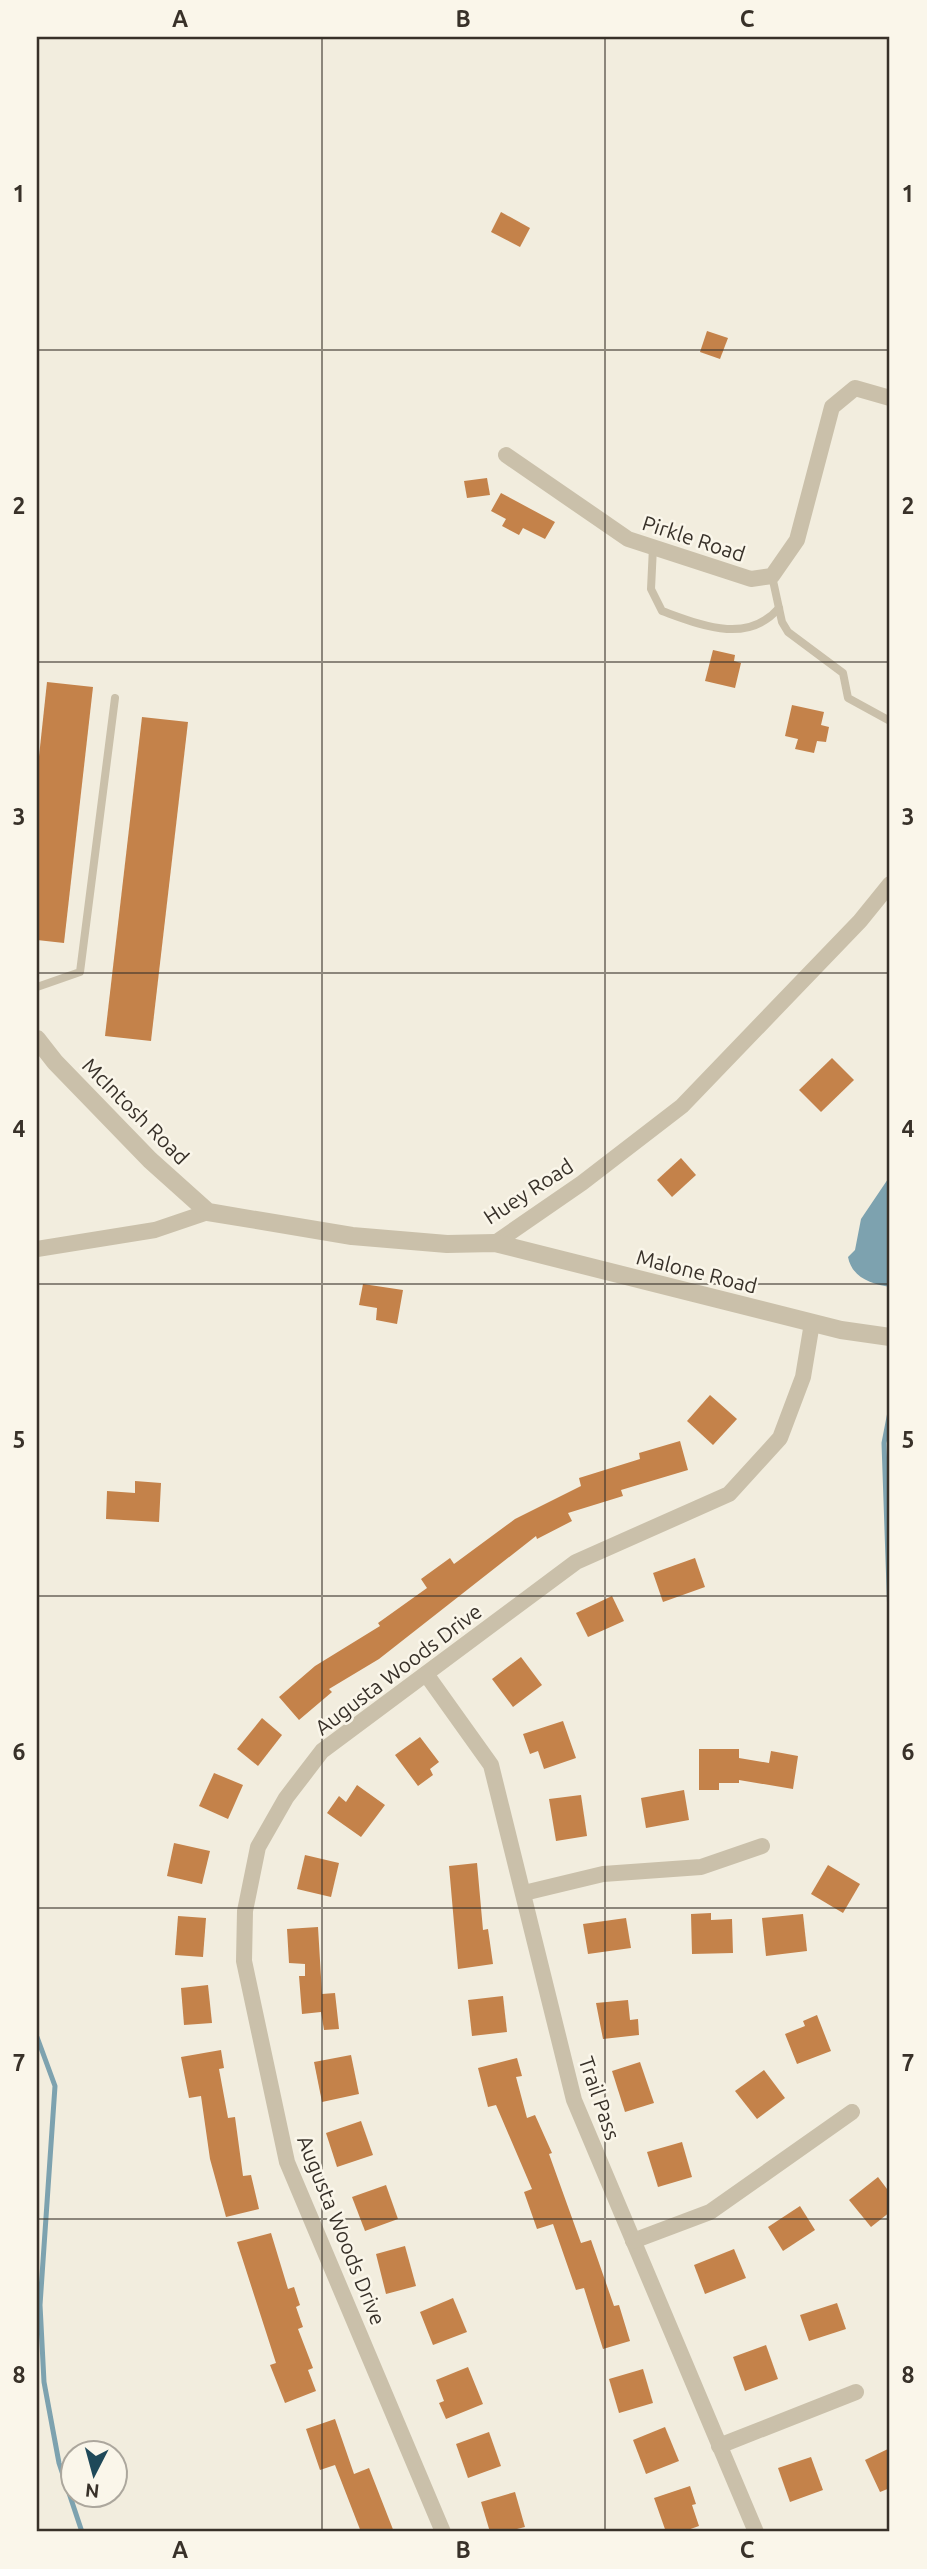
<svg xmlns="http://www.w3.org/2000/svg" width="927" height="2569" viewBox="0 0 927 2569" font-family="Ubuntu,sans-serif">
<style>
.water{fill:#7da2af}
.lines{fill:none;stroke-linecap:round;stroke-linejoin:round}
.stream{stroke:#7da2af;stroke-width:5}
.building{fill:#c4824a}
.service{stroke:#cac0aa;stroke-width:8}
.minor{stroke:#cac0aa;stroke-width:16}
.tertiary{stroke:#cac0aa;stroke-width:18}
.grid{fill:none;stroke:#383129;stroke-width:2;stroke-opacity:0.55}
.labels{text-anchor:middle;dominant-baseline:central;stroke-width:5;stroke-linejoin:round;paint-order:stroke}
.street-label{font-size:21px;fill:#383129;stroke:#faf6ea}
.neatline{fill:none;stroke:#383129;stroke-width:2.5}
.grid-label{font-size:23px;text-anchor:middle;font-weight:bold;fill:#383129}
</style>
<rect width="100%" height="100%" fill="#f2edde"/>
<path class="water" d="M890 1176V1287C872 1284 852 1278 848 1257L855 1250 861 1219Z"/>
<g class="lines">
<g class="stream">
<polyline points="890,1412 884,1443 890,1617"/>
<polyline points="37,2037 55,2086 40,2305 44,2382 59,2463 82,2532"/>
</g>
</g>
<g class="building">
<polygon points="501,212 530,228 520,247 491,232"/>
<polygon points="707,331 728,338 720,359 700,352"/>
<polygon points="487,478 490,495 467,498 464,481"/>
<polygon points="501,493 555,522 545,539 523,528 519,535 502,526 506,519 491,511"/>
<polygon points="713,650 735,655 734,661 741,663 735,688 705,681"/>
<polygon points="47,682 93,687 64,943 37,940 37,775"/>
<polygon points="792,705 824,712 821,725 829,727 826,742 817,741 814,753 795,749 798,739 785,736"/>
<polygon points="142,717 188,722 151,1041 105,1036"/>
<polygon points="832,1058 854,1080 821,1112 799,1090"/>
<polygon points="681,1158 696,1175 672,1197 657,1180"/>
<polygon points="363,1284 403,1290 397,1324 376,1320 377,1308 359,1305"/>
<polygon points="710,1395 737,1419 713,1445 687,1421"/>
<polygon points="680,1441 688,1470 621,1490 623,1496 568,1513 572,1521 537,1539 536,1536 379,1659 329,1689 332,1692 299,1720 279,1697 315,1666 380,1626 378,1623 427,1588 421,1579 450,1558 454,1564 515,1519 581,1486 579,1478 640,1459 639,1453"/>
<polygon points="135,1481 161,1483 159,1522 106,1519 107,1491 135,1493"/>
<polygon points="695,1558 705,1587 663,1602 653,1573"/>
<polygon points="612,1596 624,1621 588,1637 576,1613"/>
<polygon points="521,1657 542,1685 513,1707 492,1679"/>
<polygon points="262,1718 282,1735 258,1766 237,1749"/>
<polygon points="563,1721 576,1758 544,1769 538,1751 530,1754 523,1734"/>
<polygon points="420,1737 439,1762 430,1769 433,1775 418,1786 395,1755"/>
<polygon points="699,1749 739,1749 739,1758 769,1763 771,1751 798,1756 793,1789 739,1780 739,1783 719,1783 719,1790 699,1790"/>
<polygon points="214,1773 243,1785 228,1819 199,1806"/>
<polygon points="357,1785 385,1805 361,1837 327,1813 339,1796 346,1802"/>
<polygon points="684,1790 689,1820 646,1828 641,1798"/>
<polygon points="581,1795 587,1836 556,1841 549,1799"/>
<polygon points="174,1843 210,1851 202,1884 167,1876"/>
<polygon points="305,1855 339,1863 331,1897 297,1889"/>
<polygon points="477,1863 483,1930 488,1929 493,1964 458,1969 449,1866"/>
<polygon points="828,1865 860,1884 843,1913 811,1894"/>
<polygon points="711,1913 711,1920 732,1919 733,1953 692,1954 691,1914"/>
<polygon points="803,1914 807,1951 766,1956 762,1918"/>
<polygon points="178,1916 206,1918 203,1957 175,1955"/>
<polygon points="626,1918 631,1948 588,1954 583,1924"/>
<polygon points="318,1927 322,1994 335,1993 339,2029 324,2030 321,2012 302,2014 299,1976 305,1976 305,1964 289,1963 287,1929"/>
<polygon points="208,1985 212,2023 184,2025 181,1988"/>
<polygon points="503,1996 507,2032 472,2036 468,2000"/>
<polygon points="628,2000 630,2020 638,2019 639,2035 603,2039 596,2003"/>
<polygon points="817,2015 831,2051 797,2064 785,2034 805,2026 803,2021"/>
<polygon points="221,2050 224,2068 219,2069 228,2118 235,2117 243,2176 251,2175 259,2209 226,2217 210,2159 201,2096 189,2098 181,2057"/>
<polygon points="351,2055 359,2094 322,2102 314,2062"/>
<polygon points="517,2058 522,2076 516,2077 527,2118 535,2115 552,2153 549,2154 581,2243 591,2240 614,2306 619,2305 630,2341 603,2349 584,2288 576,2290 553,2224 537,2229 524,2192 532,2189 496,2105 488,2107 478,2068"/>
<polygon points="640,2062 654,2103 625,2112 612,2071"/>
<polygon points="764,2070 785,2098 757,2119 735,2091"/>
<polygon points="361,2121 373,2155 337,2167 326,2133"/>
<polygon points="682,2142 692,2177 658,2187 647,2152"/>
<polygon points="878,2177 890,2193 890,2212 871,2227 849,2200"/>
<polygon points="386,2185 398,2219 365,2231 352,2197"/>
<polygon points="800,2206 815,2230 783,2251 768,2227"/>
<polygon points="271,2233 288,2289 294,2287 300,2305 296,2307 303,2327 298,2329 313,2368 308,2370 316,2391 285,2403 270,2365 276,2363 237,2242"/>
<polygon points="405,2246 416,2286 386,2294 376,2254"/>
<polygon points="734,2249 746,2278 705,2294 694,2265"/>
<polygon points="453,2298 467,2332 433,2345 420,2312"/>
<polygon points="837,2303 846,2329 809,2341 800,2315"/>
<polygon points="766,2345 778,2379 745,2391 733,2357"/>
<polygon points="468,2367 483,2404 446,2419 439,2403 444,2401 436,2380"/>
<polygon points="643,2369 653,2403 619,2413 609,2379"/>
<polygon points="335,2419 354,2474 369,2468 394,2532 361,2532 335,2465 320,2470 306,2429"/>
<polygon points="665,2427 679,2461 646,2474 633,2440"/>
<polygon points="489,2432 501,2466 468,2478 456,2444"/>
<polygon points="890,2448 890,2488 880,2492 865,2460"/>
<polygon points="811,2457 823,2490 790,2502 778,2468"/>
<polygon points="690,2486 696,2504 692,2505 699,2526 682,2532 666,2532 654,2498"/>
<polygon points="515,2492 525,2527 505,2532 490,2532 481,2502"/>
</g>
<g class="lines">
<g class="service">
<path d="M653 547 651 589 662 611C701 625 747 645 779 608"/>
<polyline points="772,576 782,622 788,632 843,673 848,698 890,721"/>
<polyline points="37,987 80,972 115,698"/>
</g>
<g class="minor">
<polyline points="506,455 628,539 751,579 772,576 797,540 832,407 855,388 890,398"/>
<polyline points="495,1243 582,1183 682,1106 860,921 890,884"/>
<polyline points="37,1249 155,1230 208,1212"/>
<polyline points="426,1674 491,1765 574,2100 756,2532"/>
<polyline points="524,1893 603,1874 701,1867 762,1846"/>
<polyline points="633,2241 710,2212 852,2112"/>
<polyline points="719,2446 856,2392"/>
<polyline points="443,2532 287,2162 244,1961 245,1911 258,1847 286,1798 322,1751 576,1562 729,1494 780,1438 803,1377 812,1323"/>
</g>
<polyline class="tertiary" points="37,1039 55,1062 150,1160 208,1212 352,1236 447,1244 495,1243 841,1330 890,1337"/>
</g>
<path class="grid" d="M322 37V2532M605 37V2532M37 350H890M37 662H890M37 973H890M37 1284H890M37 1596H890M37 1908H890M37 2219H890"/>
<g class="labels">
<g class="street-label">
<text transform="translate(694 538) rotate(18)">Pirkle Road</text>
<text transform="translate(136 1111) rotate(45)">McIntosh Road</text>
<text transform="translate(528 1191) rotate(-33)">Huey Road</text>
<text transform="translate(697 1271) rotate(14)">Malone Road</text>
<text transform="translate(398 1669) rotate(-37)">Augusta Woods Drive</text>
<text transform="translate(600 2098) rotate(71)">Trail Pass</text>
<text transform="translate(342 2230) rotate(68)">Augusta Woods Drive</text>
</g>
</g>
<rect width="927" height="2569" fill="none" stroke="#faf6ea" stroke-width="77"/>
<g transform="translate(94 2474) rotate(186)"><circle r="33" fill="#faf6ea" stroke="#aca79d" stroke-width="2"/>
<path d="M0-5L12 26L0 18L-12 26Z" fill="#1f4959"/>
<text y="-10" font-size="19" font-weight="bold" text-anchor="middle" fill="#383129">N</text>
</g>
<rect x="38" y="38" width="850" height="2492" class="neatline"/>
<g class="grid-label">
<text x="180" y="27">A</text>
<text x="463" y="27">B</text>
<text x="747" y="27">C</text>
<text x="19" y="202">1</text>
<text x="908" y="202">1</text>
<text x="19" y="514">2</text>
<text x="908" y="514">2</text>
<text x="19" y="825">3</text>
<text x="908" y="825">3</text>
<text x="19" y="1137">4</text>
<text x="908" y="1137">4</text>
<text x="19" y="1448">5</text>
<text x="908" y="1448">5</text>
<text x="19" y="1760">6</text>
<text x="908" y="1760">6</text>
<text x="19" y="2071">7</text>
<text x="908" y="2071">7</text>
<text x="19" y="2383">8</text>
<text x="908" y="2383">8</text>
<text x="180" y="2558">A</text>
<text x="463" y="2558">B</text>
<text x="747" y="2558">C</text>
</g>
</svg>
